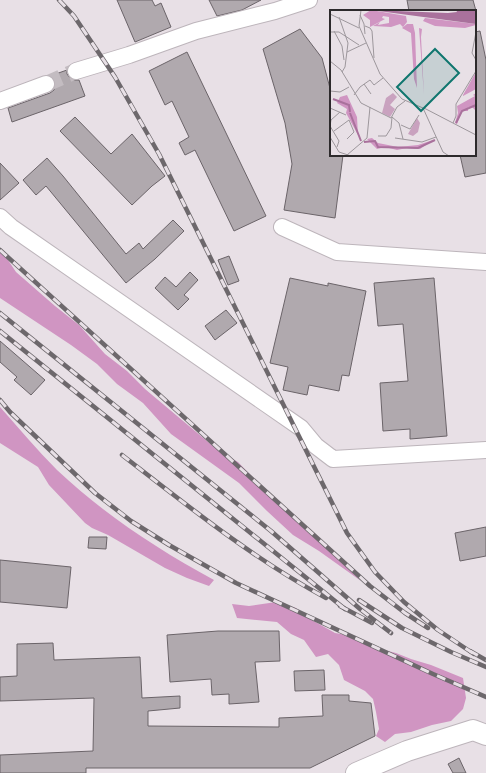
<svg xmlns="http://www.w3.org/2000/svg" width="486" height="773" viewBox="0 0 486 773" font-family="Rubik,sans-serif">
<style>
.forest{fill:#d095c2}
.building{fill:#b0a9ae;stroke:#6b6469}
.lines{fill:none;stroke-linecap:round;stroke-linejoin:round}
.minor-tunnel{stroke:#c3bcc1;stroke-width:16;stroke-dasharray:16 8;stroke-linecap:butt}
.minor-casing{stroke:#bdb5bb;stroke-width:18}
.major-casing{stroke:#bdb5bb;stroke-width:22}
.minor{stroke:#fff;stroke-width:16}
.major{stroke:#fff;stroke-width:20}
.rail-casing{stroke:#6d686c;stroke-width:4.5}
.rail{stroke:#e8e0e6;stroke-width:3;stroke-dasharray:9;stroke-linecap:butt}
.inset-river{fill:none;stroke:#a9719c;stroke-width:2}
.inset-road{fill:none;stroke:#9d979c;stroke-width:1}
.view{fill:#0f766e;fill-opacity:0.15;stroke:#0f766e;stroke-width:2}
.inset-edge{fill:none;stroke:#2d2a2c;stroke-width:2}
</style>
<rect width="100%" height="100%" fill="#e8e0e6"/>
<g class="forest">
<polygon points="0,252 6,257 16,272 55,306 79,325 105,354 127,371 145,389 220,452 238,462 265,490 282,505 295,519 313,535 361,581 319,551 293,535 267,511 239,483 171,434 143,403 117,384 97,364 71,345 0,298"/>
<path d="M0 407C19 428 37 450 57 470 105 515 157 549 214 580L209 586 187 578 165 568 108 535 92 528 85 523 49 485 38 467 0 443Z"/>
<polygon points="276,602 296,608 303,615 335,633 353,636 376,648 396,653 411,659 431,665 463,678 466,698 463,709 451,721 432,725 411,732 395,734 385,742 376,736 379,729 376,712 373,699 365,691 344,680 339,665 328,654 316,657 304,640 291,634 277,622 237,618 232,604 249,606"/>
</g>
<g class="building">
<polygon points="117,0 152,0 155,6 161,3 171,27 135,42"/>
<polygon points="209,0 261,0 242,10 217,16"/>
<polygon points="407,0 473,0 476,11 409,11"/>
<polygon points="300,29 322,58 331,92 331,155 343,155 335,218 284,210 292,164 285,123 263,49"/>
<polygon points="480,31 486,60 486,173 465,177 460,155 475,155 475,32"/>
<polygon points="187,52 266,216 234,231 195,150 185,155 179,143 189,137 172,101 165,105 149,71"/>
<polygon points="67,70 67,74 70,78 74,80 79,80 85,96 12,122 8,108 50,93 54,90 55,85 55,80 52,77 50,76"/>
<polygon points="75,117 111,154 132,134 165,176 152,186 132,205 60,131"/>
<polygon points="47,158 63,176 126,254 139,243 143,249 173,220 184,231 155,259 126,283 46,186 36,195 23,180"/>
<polygon points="0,163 19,183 0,200"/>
<polygon points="229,256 239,281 228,285 218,260"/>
<polygon points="190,272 198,280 184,295 189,299 178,310 155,288 165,277 176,287"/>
<polygon points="290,278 328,286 328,283 366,291 349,376 342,375 339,391 309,385 307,395 283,390 288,367 270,363"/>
<polygon points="434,278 447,436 410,439 410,429 383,431 380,383 408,381 403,324 378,326 374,283"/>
<polygon points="226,310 237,323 215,340 205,326"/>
<polygon points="0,341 45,380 31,395 14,380 17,377 0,362"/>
<polygon points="486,527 486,556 460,561 455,533"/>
<polygon points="89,537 107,537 106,549 88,548"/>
<polygon points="0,560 71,567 67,608 0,602"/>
<polygon points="218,631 279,631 280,661 255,662 259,702 229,704 229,694 212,695 211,679 170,682 167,635"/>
<polygon points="53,643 54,660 140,657 142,698 180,696 180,708 148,711 148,726 279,727 279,718 323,716 322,695 349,695 349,701 371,703 375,736 310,768 86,768 86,773 0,773 0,755 93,751 94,698 0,701 0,677 17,676 17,644"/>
<polygon points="324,670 325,690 295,691 294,671"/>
<polygon points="459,758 466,773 453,773 448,764"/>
</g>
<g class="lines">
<polyline class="minor-tunnel" points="46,84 76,71"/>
<defs>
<g id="minor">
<polyline points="76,71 129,55 196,31 275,11 309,0"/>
<polyline points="0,101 46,84"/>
<polyline points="0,217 11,227 301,428 316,446 333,459 486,450"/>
<polyline points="282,227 337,252 486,262"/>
</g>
<polyline id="major" points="356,773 407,751 473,730 486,735"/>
</defs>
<use href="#minor" class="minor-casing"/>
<use href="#major" class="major-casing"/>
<use href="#minor" class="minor"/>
<use href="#major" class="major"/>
<defs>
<g id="rail">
<polyline points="59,0 74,16 115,77 159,154 347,533 375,572 404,602 438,630 474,654"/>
<polyline points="0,250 370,586 405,613 428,628"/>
<polyline points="0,313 271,531 360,609 391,633"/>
<polyline points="0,331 345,609"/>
<polyline points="0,400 10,412 95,493 131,521 169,545 236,583 433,674 486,697"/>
<path d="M122 455C188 506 252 558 326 598"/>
<polyline points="359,600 402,628 451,652 486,667"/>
<polyline points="340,606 372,623"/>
<polyline points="470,651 486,660"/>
</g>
</defs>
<use href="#rail" class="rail-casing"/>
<use href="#rail" class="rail"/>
</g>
<g transform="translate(330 10)">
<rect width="146" height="146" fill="#e8e0e6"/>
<path d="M63 83 67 87 60 95 65 99 60 107 52 103 56 88ZM87 108 90 113 88 122 83 126 78 124Z" fill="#c9a2bf"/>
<path d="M41 0 76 6 77 12 73 17 70 14 61 17 43 16 50 12 48 15 59 13V7L53 6 52 8 55 9 40 17V10L33 5ZM95 8 146 14V15L135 18 105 16 93 11ZM77 14H83L85 23 87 78 84 69 81 23 72 18ZM89 18 92 19 91 27 94 85ZM146 62V79L133 86V85ZM146 83V101L142 97H138V101H132L127 114 125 113 128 103 127 96 145 86 143 85ZM17 85 27 107 28 125 16 103 17 99 7 93 10 87ZM42 128 48 133 68 137 88 135 103 130 90 139 77 138 67 140 55 137 47 139 37 129Z" fill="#d095c2"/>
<path d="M41 0 118 3 127 2 126 0H146V14Z" fill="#a9719c"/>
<path class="inset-river" d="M3 89 19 95 20 102M20 103 31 131M126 113 132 101 146 95M34 132 45 131 48 137 88 138 105 130"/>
<path class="inset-road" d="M31 0 29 16 50 64 72 89 93 98 113 142 119 146M0 4 29 18M30 5 34 14 35 24M9 7 18 33 15 57 12 62M35 16 40 18 42 21 44 48M4 21 12 36 14 50M0 22H9L29 35M146 22 142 43 146 50M17 42 36 33M0 51 11 60 31 93 61 108 67 97 75 91M34 74 41 84M0 81 10 82 19 77M24 85 30 77 40 70 44 75 53 68M0 98 16 105M94 98 146 125M123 113 126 106V94L146 61M71 115 80 119 89 105M4 121 19 110 24 122 17 129M48 126H56L61 118 62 107 69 113 73 129M0 127 9 142M65 128 92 132 106 127M7 137 9 131 0 116 1 110 10 102M9 142 21 146M17 145 37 128 40 97"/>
<path class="view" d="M105 39 129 63 91 101 67 77Z"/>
<rect width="146" height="146" class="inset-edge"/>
</g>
</svg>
